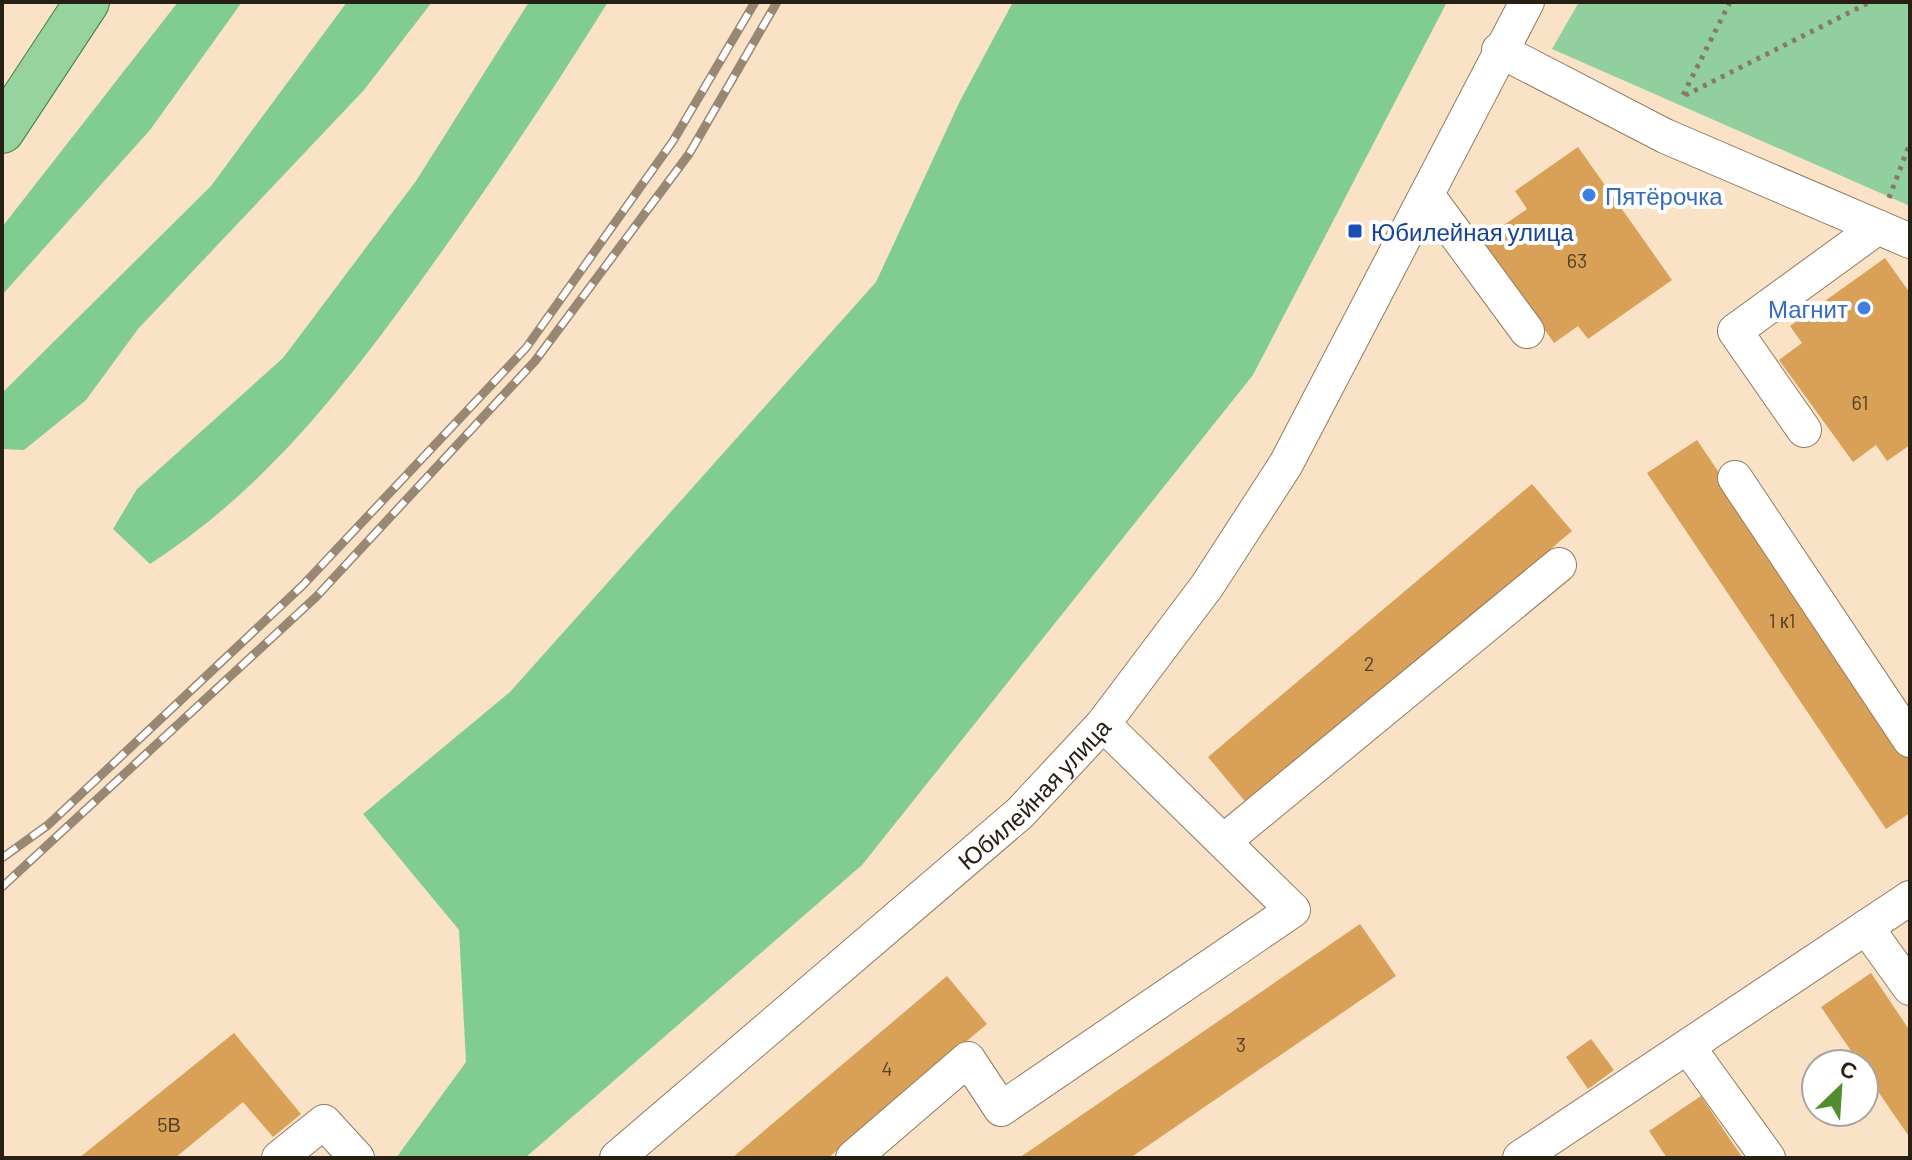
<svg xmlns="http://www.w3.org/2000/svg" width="1912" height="1160" viewBox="0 0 1912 1160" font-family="Barlow,sans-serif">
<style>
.green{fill:#91cf9e}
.forest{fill:#81cd91}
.building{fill:#d9a057}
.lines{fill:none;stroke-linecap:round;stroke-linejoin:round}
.minor-casing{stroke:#917c62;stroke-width:36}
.major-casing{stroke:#428145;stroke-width:46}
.path{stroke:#897a67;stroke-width:5;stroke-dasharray:4 6;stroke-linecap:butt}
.minor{stroke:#fff;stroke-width:34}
.major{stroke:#96d39f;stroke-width:44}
.rail-casing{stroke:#988773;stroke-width:9}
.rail{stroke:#fff;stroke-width:6;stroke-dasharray:18;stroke-linecap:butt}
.shop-dot{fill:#3f7fe0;stroke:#fff;stroke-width:3}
.transit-dot{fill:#1a4fb4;stroke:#fff;stroke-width:3}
.labels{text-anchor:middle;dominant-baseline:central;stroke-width:8;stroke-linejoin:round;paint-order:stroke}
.number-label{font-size:20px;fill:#544026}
.shop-label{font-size:24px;fill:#366cbe;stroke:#fff;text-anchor:start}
.transit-label{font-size:24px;fill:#164399;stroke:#fff;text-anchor:start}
.street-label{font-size:24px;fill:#282015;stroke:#fff}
</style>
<rect width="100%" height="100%" fill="#fae2c6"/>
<polygon class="green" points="1579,2 1910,2 1910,206 1552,49"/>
<g class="forest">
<polygon points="178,2 242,2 150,130 2,295 2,227"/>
<polygon points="347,2 432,2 364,90 138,329 86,400 24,450 2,449 2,393 211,186"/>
<path d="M529 2H608C550 95 489 186 425 275 346 385 265 490 150 564L113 529 137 489 283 358 416 181Z"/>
<polygon points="1013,2 1447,2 1253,375 862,865 525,1158 396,1158 466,1062 459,930 363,814 510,692 876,282 960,101"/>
</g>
<g class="building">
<polygon points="1578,147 1672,280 1588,339 1578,326 1554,343 1482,240 1527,209 1515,191"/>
<polygon points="1885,258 1910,293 1910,445 1887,461 1876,445 1853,462 1779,360 1802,343 1790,326"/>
<polygon points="1697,440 1910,756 1910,813 1886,829 1647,473"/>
<polygon points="1532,484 1572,531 1248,805 1208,757"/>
<polygon points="1360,924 1396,976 1130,1158 1019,1158"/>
<polygon points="1871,973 1910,1031 1910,1138 1864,1071 1864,1064 1860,1064 1821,1007"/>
<polygon points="947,976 987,1024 828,1158 732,1158"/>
<polygon points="234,1033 301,1114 273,1137 243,1102 175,1158 79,1158"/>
<polygon points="1591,1039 1614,1070 1588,1089 1566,1057"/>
<polygon points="1701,1096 1731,1141 1743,1158 1667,1158 1649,1131"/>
</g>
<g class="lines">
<defs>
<g id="minor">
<polyline points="1499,50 1665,136 1910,241"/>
<polyline points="1427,195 1527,331"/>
<polyline points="1804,430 1735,331 1878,227"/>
<polyline points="1735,478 1910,740"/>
<polyline points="1224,841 1559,565"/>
<polyline points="1866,927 1910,988"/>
<polyline points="1688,1047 1768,1158"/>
<polyline points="279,1158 324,1122 357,1158"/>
<path id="s1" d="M617 1158 1020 813 1103 724 1207 586 1286 464 1527 2"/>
<polyline points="853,1158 968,1059 1001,1109 1293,910 1103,724"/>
<polyline points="1520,1158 1910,898"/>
</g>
<polyline id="major" points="2,131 87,2"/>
</defs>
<use href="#minor" class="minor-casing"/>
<use href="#major" class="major-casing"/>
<g class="path">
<polyline points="1730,2 1682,97 1870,2"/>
<polyline points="1889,198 1910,143"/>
</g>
<use href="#minor" class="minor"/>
<use href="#major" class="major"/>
<defs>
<g id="rail">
<polyline points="2,858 48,825 303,585 526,348 673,141 755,2"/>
<polyline points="2,887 316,597 535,361 689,154 777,2"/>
</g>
</defs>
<use href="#rail" class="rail-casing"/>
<use href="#rail" class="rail"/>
</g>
<g class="shop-dot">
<circle cx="1589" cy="195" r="8"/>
<circle cx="1864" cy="308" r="8"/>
</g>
<rect class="transit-dot" x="1347" y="223" width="16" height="16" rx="4"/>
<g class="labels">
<g class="number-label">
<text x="1577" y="260">63</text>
<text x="1860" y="402">61</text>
<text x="1782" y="620">1 к1</text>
<text x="1369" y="663">2</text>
<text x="1241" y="1044">3</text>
<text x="887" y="1068">4</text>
<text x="169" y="1124">5В</text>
</g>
<g class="shop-label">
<text x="1605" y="195">Пятёрочка</text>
<text x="1848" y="308" text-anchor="end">Магнит</text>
</g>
<g class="transit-label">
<text x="1371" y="231">Юбилейная улица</text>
</g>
<g class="street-label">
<text stroke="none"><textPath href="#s1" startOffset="554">Юбилейная улица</textPath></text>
</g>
</g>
<rect width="1912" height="1160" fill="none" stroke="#282015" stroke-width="8"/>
<g transform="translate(1840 1088) rotate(25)"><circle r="38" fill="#ffffff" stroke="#a9a6a1" stroke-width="2"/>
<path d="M0-6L14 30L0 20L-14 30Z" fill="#518e2e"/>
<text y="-12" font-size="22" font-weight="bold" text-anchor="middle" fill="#282015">С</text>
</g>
</svg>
